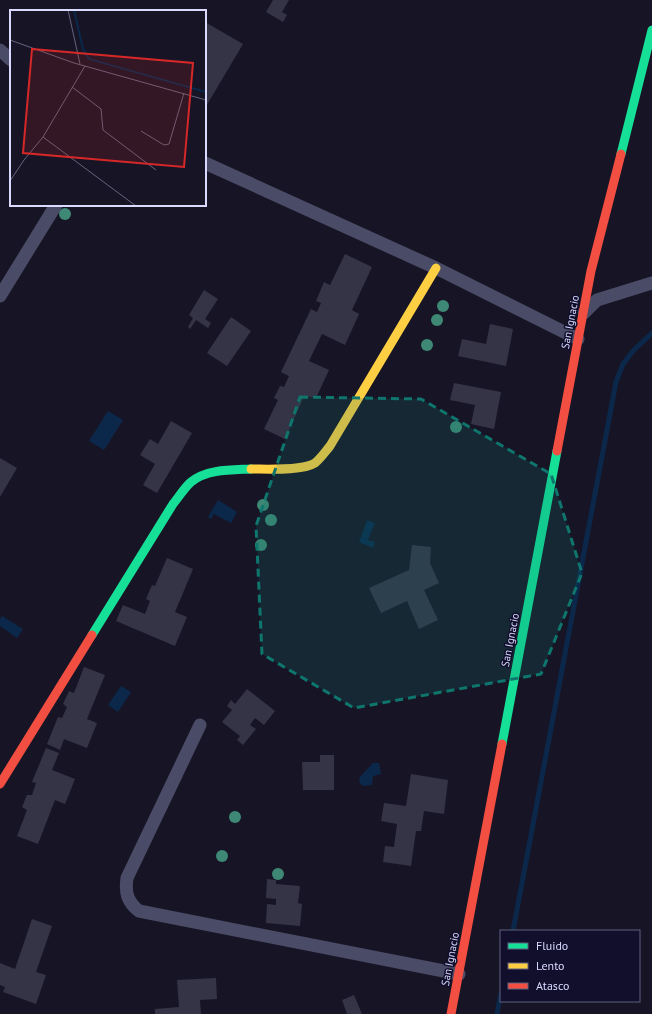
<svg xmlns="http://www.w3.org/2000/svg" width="652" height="1014" viewBox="0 0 652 1014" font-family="'PT Sans',sans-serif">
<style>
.water{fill:#0b284b}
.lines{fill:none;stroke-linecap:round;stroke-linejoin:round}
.stream{stroke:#0b284b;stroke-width:5}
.building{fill:#353346}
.street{stroke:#4a4b66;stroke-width:13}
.fast{stroke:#16e098;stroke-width:9}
.slow{stroke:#ffcf43;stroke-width:9}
.jam{stroke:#f24e42;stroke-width:9}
.tree{fill:#3e8875}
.marked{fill:#0f766e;fill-opacity:0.2;stroke:#0f766e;stroke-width:3;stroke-dasharray:8 5;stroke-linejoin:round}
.labels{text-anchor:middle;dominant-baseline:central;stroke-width:3;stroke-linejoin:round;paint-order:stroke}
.street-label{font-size:11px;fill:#dad9ff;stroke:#110f2b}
.inset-river{fill:none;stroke:#0b284b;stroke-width:2}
.inset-road{fill:none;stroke:#65637c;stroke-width:1}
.view{fill:#d62828;fill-opacity:0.15;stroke:#d62828;stroke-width:2}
.inset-edge{fill:none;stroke:#dad9ff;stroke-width:2}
</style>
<rect width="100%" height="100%" fill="#171525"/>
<g class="water">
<polygon points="108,411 123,420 104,450 89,441"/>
<polygon points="218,500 237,512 231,523 214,514 211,519 208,517"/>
<polygon points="367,520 375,523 368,540 375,542 373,548 359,542"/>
<polygon points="2,616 23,629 17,638 0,626 0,619"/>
<polygon points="121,686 131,692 118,712 108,705"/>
<polygon points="373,763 379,763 381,774 373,776 372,785 363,786 360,783 359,778"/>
</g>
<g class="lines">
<g class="stream">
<polyline points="513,931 616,382 623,364 633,351 652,333"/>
<polyline points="497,1014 501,993"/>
</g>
</g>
<g class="building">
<polygon points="273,0 289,0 282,12 287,15 283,22 266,12"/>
<polygon points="205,22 243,44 205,108"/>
<polygon points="345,254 372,267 352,310 359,314 345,345 322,334 309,361 329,370 316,398 304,396 285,439 264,429 278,400 274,398 280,386 284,387 289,376 281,372 311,309 317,312 321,303 316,301 324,282 330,285"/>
<polygon points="204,290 218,299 205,319 211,323 208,328 196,320 190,329 188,327 193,318 189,315"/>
<polygon points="231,317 251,331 227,366 207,353"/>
<polygon points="490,324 513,329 506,366 458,356 462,339 486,344"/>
<polygon points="454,383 501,392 494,429 471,424 475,405 450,400"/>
<polygon points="171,421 192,433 157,493 143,485 155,464 140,455 150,439 158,444"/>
<polygon points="0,458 17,468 0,497"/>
<polygon points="412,545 431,547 430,563 439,583 424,590 438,620 419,629 407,601 381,613 369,588 409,570"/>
<polygon points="167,558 193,569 175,612 187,617 175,646 116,621 123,605 145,614 150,601 146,599 152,585 155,586"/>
<polygon points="84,667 105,675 87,719 97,723 87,748 64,739 60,750 47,744 58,717 62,718 67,707 63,704 69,691 74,693"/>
<polygon points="247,689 275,711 264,725 255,718 250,725 256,729 243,745 237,740 240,736 222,722 232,710 227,706 231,700 235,704"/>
<polygon points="46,748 59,753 52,770 75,779 65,804 55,800 38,844 17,836 27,810 22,807 27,795 32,795 36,783 32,782"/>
<polygon points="320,755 334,755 334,790 303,790 302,762 320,762"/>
<polygon points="411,774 448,780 444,814 424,811 421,831 416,831 411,866 383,862 385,846 394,847 397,824 381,821 384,803 406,806"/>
<polygon points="267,879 276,880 276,884 300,886 298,903 302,904 300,926 266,923 267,904 276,905 276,899 266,898"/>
<polygon points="32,919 52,926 36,972 46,975 36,1004 3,992 5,987 0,985 0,963 15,969"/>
<polygon points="216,978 217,999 200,1000 201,1014 155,1014 155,1009 179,1007 177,980"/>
<polygon points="354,995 362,1014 347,1014 342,1000"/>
</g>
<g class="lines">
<g class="street">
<polyline points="0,50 11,60"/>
<polyline points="205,163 436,268 578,339"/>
<polyline points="0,296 56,205"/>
<polyline points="584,313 597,300 652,283"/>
<path d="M200 725 127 878C125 892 127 902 139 911L459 974"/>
</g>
<g class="fast">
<polyline points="621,154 652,30"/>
<path d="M92 635 173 504C179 497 184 488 191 482 207 469 232 470 251 469"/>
<polyline points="502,744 557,451"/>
</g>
<path class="slow" d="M251 469C267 469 303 471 315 463 321 458 325 452 330 446L436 268"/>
<g class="jam">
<polyline points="557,451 591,271 621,154"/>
<polyline points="0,784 92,635"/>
<polyline points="451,1014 502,744"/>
</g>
</g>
<g class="tree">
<circle cx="65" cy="214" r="6"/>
<circle cx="443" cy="306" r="6"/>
<circle cx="437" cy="320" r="6"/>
<circle cx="427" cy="345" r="6"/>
<circle cx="456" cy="427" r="6"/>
<circle cx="263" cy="505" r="6"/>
<circle cx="271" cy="520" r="6"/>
<circle cx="261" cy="545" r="6"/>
<circle cx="235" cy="817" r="6"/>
<circle cx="222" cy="856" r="6"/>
<circle cx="278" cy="874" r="6"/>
</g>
<path class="marked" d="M300 397 421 399 551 474 582 573 541 674 354 708 262 654 256 526Z"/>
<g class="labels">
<g class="street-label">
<text transform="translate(570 322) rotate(-79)">San Ignacio</text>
<text transform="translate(510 640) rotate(-79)">San Ignacio</text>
<text transform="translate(450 959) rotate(-79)">San Ignacio</text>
</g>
</g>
<g transform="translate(10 10)">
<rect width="196" height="196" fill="#171525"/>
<path class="inset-river" d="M64 0 73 39 79 49 196 82"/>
<path class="inset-road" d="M58 0 70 54M0 30 64 53 196 90M62 77 91 99 93 120 146 160M131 121 154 135 159 134 174 83M33 127 126 196M0 171 14 150 33 127 75 56"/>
<path class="view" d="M22 39 183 53 174 157 13 143Z"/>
<rect width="196" height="196" class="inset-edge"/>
</g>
<rect x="500" y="930" width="140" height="72" fill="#110f2b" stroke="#616080"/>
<rect x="508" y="943" width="20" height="6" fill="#16e098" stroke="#616080"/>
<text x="536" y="950" font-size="12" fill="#dad9ff">Fluido</text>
<rect x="508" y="963" width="20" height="6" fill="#ffcf43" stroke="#616080"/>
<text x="536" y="970" font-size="12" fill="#dad9ff">Lento</text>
<rect x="508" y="983" width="20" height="6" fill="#f24e42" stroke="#616080"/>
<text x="536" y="990" font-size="12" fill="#dad9ff">Atasco</text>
</svg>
